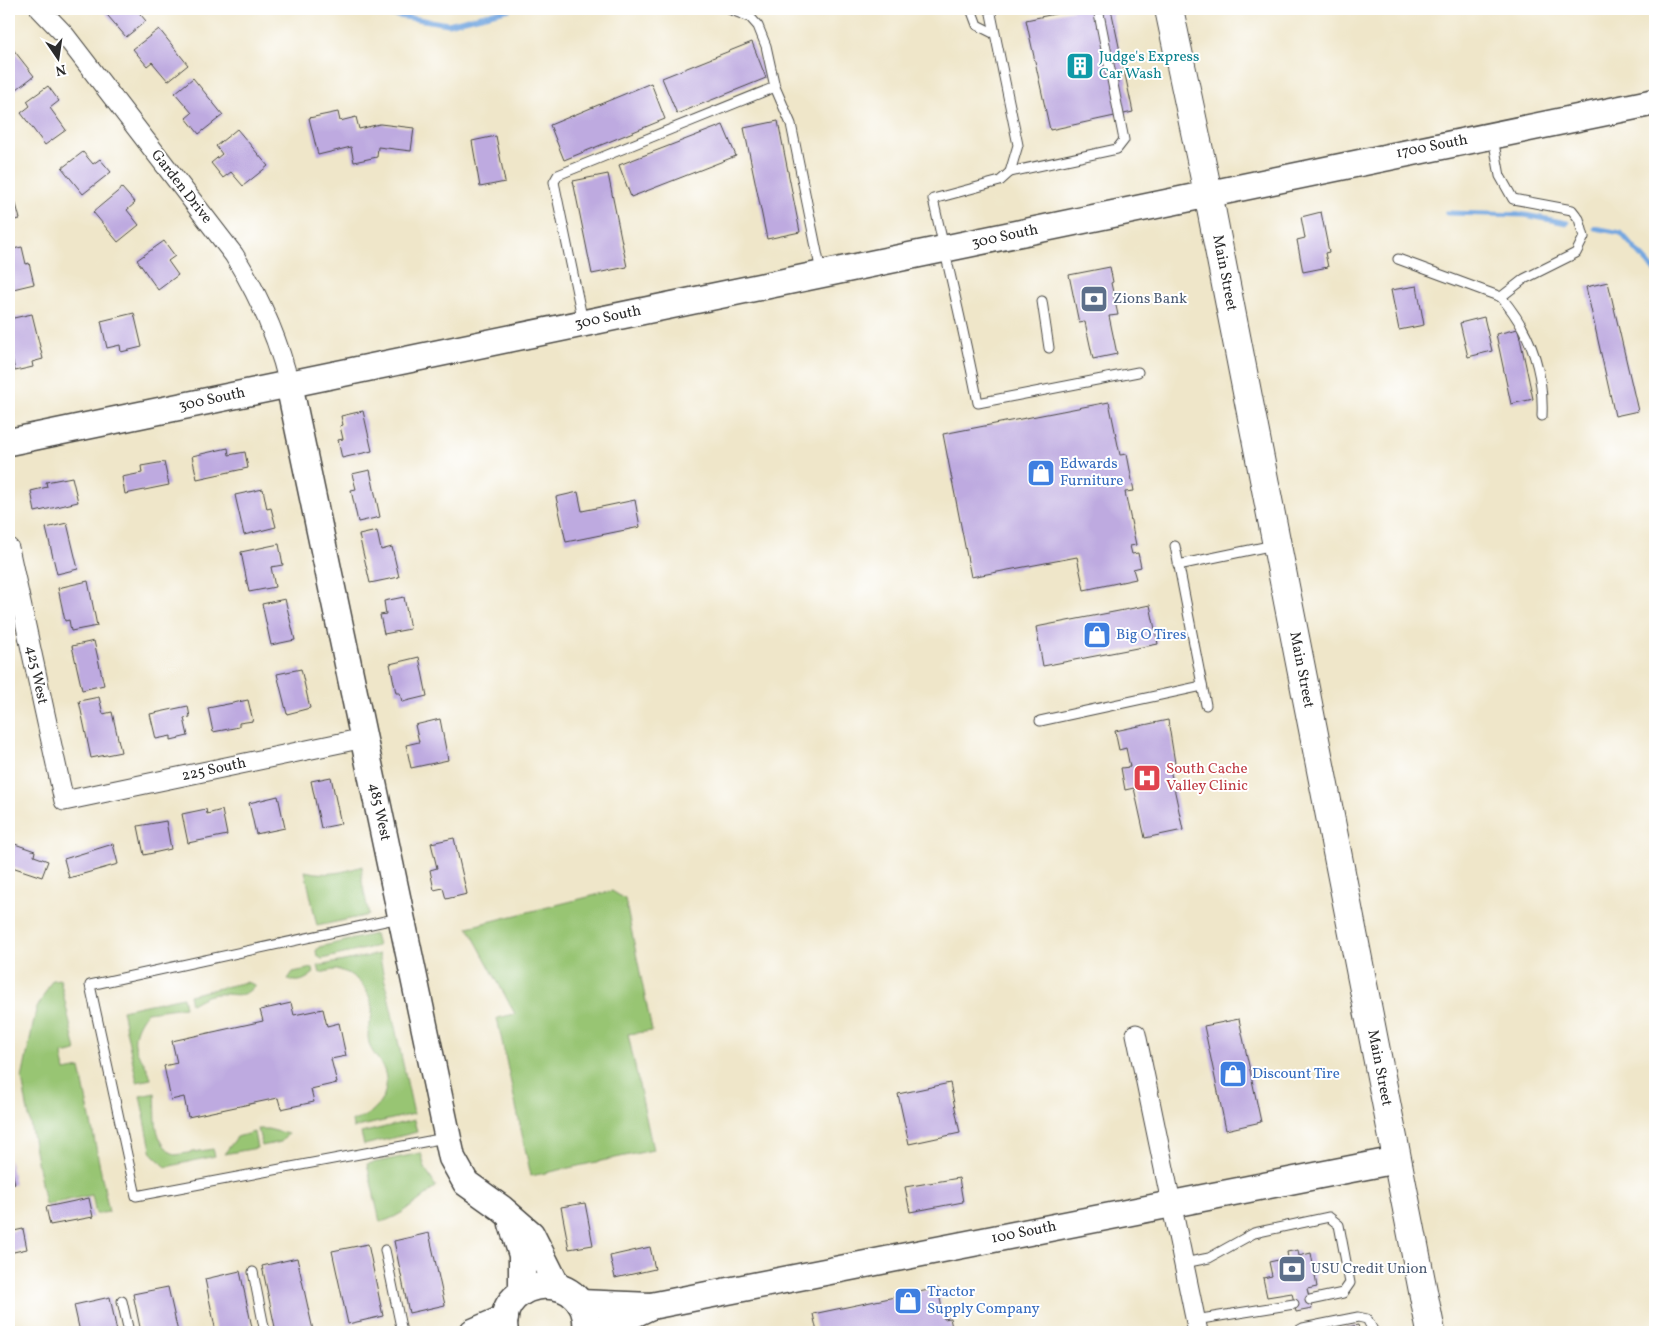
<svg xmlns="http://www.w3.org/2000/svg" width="1664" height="1341" viewBox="0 0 1664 1341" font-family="Vollkorn,serif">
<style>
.green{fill:#98c573;stroke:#62784f}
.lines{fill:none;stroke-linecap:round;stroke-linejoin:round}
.stream{stroke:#75a7e0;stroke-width:5}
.building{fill:#beaae0}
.lane-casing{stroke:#484743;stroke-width:11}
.street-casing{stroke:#484743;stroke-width:21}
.secondary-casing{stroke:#484743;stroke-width:29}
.primary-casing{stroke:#484743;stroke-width:30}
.lane{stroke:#fff;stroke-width:9}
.street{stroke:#fff;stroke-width:19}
.secondary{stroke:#fff;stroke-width:26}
.primary{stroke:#fff;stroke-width:28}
.labels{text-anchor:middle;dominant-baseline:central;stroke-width:4;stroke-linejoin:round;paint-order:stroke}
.culture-label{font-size:15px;fill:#0d838f;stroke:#fff;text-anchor:start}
.street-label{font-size:15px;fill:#2b2b2b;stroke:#fff}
.service-label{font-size:15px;fill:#4e5e75;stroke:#fff;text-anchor:start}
.shop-label{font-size:15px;fill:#366cbe;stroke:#fff;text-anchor:start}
.health-label{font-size:15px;fill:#be3a42;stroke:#fff;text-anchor:start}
</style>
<rect width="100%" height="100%" fill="#fff"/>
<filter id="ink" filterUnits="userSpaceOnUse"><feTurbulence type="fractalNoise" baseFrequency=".02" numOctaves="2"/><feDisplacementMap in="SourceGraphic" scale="10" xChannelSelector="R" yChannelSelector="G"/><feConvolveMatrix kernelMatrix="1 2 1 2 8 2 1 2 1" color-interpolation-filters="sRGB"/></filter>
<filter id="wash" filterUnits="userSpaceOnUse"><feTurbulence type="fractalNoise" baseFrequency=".0096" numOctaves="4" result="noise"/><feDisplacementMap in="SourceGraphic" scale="20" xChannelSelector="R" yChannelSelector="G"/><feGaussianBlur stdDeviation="1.12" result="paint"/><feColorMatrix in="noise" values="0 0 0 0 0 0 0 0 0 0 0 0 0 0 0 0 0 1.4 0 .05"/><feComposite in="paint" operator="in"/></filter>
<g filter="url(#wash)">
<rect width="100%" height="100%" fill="#efe6c9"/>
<g class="green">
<path d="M362 866V882L369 915 317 926 305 871C326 876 342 873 362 866Z"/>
<polygon points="612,891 625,899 652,1031 628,1034 653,1150 531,1176 497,1018 515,1014 468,927"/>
<polygon points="375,934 378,946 322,959 317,956 316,951 319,947"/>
<path d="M379 954 414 1114 353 1128 352 1121C374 1116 393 1095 384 1070 381 1061 371 1053 369 1043 366 1032 371 1024 372 1013 374 994 355 971 336 970 331 970 325 972 320 973L318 966Z"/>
<path d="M312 968 314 973C305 980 299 984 288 979L293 972Z"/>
<polygon points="60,979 76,1051 62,1054 65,1071 80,1068 109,1212 96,1214 92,1195 45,1205 22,1079 36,1010 52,980"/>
<path d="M246 982 255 985C243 1000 235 993 218 994 208 994 200 999 191 1004L189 995Z"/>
<path d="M183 997 185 1007 147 1012C138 1023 130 1039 138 1053 143 1063 149 1068 151 1079L137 1082 122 1010Z"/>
<path d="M155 1093C157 1117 151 1140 175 1155L213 1149 215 1156 166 1167 152 1154 140 1096Z"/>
<polygon points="414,1120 417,1132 364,1145 361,1133"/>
<polygon points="258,1129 268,1129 288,1134 281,1142 262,1146"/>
<polygon points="254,1132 257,1148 224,1154 237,1137"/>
<path d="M421 1153 425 1168 436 1187C419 1200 400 1218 380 1222L367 1164Z"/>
</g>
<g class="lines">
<g class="stream">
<polyline points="355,9 448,24 510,9"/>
<polyline points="1447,213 1525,215 1567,223"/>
<polyline points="1595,228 1621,233 1655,271"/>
</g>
</g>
<g id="blocks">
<g class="building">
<polygon points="102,9 136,9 146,21 126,37"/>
<polygon points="1078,9 1111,9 1133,112 1050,130 1026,20"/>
<polygon points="159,29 188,65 168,81 152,62 147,66 133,49"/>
<polygon points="752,42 766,78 677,114 662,78"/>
<polygon points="9,44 34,76 13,92 9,86"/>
<polygon points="193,78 223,115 199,134 186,118 192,113 175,93"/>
<polygon points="651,83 665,119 564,160 550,125"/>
<polygon points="48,86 59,101 50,108 66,130 45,145 21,113 30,106 27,101"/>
<polygon points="338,112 340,121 356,117 359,129 380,124 414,128 411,151 378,147 377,157 354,162 351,147 318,155 309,118"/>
<polygon points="778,121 800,232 767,239 744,128"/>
<polygon points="723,125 736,156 631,197 619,165"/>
<polygon points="237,129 268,166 243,186 231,172 223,178 211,163 222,154 216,146"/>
<polygon points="496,136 505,182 480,187 472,141"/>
<polygon points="83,152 93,164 100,159 111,172 83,194 62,168"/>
<polygon points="608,174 627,267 592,274 573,181"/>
<polygon points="9,185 11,185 20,219 9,221"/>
<polygon points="122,188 135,203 127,210 139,225 118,242 93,212"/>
<polygon points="1321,212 1329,252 1325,253 1328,267 1303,272 1297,240 1305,238 1301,217"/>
<polygon points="164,241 175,256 168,261 178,275 158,290 137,260"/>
<polygon points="22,247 26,264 29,263 34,284 9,290 9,250"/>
<polygon points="1110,267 1113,282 1111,283 1118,315 1109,316 1117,354 1093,359 1085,322 1079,323 1069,275"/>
<polygon points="1608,282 1638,411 1615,416 1586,287"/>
<polygon points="1417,286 1424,325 1399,330 1391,290"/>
<polygon points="134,313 142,347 121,352 120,345 107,348 101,321"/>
<polygon points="32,314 43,359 32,362 33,367 15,371 9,344 9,319"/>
<polygon points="1484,317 1492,351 1468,357 1460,323"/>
<polygon points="1518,329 1533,399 1511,404 1496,334"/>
<polygon points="1109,402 1120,455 1127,454 1134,491 1125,492 1136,545 1130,546 1132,554 1138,553 1141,567 1133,569 1136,579 1084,590 1077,557 971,577 943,434"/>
<polygon points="363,411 372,451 342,458 338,440 343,439 340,426 343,425 341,416"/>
<polygon points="228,448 229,455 245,452 248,468 197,479 192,456"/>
<polygon points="164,462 169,485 125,494 122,477 142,473 141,466"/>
<polygon points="370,470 380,517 358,522 351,490 356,489 352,474"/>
<polygon points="72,477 78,502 35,512 31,491 47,487 46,482"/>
<polygon points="263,489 267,509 271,508 276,527 244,535 235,495"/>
<polygon points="578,492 582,511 635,500 640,527 566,542 556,497"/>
<polygon points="67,523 78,569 57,574 46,528"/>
<polygon points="377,531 381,550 392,547 399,577 370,583 359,535"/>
<polygon points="279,544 283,565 271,567 275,587 249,592 241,552"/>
<polygon points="88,581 97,626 71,631 69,620 65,621 58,588"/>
<polygon points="404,597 410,629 384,634 380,615 386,614 384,601"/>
<polygon points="285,599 295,640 271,645 262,604"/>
<polygon points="1150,605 1158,644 1043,666 1036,627"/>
<polygon points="94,641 104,685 82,690 72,646"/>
<polygon points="419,657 427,696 402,702 400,693 396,693 390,664"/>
<polygon points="301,669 310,708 287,714 277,674"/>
<polygon points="99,697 103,714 112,712 121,752 91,758 79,701"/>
<polygon points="248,700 253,721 239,723 239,727 213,732 208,708"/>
<polygon points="188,706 190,717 184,718 188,736 171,740 171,736 156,739 150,714"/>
<polygon points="440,719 448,760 411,768 406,745 419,742 415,725"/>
<polygon points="1168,720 1175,763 1169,764 1183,830 1145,838 1134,788 1125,790 1121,768 1130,767 1126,748 1119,750 1115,731"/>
<polygon points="331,777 341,824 321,828 311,781"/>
<polygon points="278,796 285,828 256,834 249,803"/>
<polygon points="206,809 207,814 222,810 227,835 188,843 182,814"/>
<polygon points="166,821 171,849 144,855 138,826"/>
<polygon points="454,838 467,894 446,899 443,888 434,890 430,870 437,868 431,843"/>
<polygon points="9,842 35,851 34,856 48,861 42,877 9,866"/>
<polygon points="113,844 118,864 69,878 64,859"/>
<polygon points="291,1003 294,1015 323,1009 327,1026 339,1023 346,1056 331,1059 337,1083 311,1089 314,1102 281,1109 278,1098 188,1117 184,1097 171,1100 164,1066 177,1063 172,1041 263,1021 260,1010"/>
<polygon points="1239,1019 1261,1122 1226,1130 1204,1026"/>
<polygon points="950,1083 960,1133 909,1144 898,1094"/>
<polygon points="9,1158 15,1184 9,1186"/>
<polygon points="959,1178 963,1202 910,1212 905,1187"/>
<polygon points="89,1198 93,1217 50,1225 46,1207"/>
<polygon points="585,1203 593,1245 569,1249 561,1207"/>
<polygon points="23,1229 27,1249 9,1253 9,1232"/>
<polygon points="429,1233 445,1305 409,1313 394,1241"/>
<polygon points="368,1244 383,1316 348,1324 332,1251"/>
<polygon points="650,1247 655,1269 615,1278 610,1256"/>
<polygon points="1298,1250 1299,1256 1311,1253 1317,1287 1307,1289 1312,1309 1296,1312 1292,1293 1267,1297 1263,1278 1272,1276 1269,1262 1288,1258 1287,1252"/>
<polygon points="297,1258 313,1330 276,1332 262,1266"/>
<polygon points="240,1271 253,1332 216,1332 205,1279"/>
<polygon points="168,1287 178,1332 141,1332 133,1294"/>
<polygon points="938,1288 944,1319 950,1318 953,1332 817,1332 813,1314"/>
<polygon points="110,1297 117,1332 80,1332 74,1305"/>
<polygon points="14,1325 16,1332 9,1332 9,1326"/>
<polygon points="1358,1325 1360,1332 1326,1332 1326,1331"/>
</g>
</g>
</g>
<g filter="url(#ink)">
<use href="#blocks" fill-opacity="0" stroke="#484743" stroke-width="1"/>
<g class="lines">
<defs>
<g id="lane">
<polyline points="729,9 750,17 758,26 766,46 775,87 791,124 821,272"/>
<polyline points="971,9 977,25 993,33"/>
<path d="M990 9 1018 145 1010 172 1000 181 933 199C948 267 965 335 978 403L1138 372"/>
<polyline points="1010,172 1117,149 1124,140 1098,9"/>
<polyline points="1398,259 1501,297 1524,279 1576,253 1584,237 1579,219 1572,210 1513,199 1500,176 1493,138"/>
<path d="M1501 297C1531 332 1544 371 1542 416"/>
<polyline points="1042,301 1049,348"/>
<polyline points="583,322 554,182 558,175 775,87"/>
<polyline points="1175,546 1206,705"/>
<polyline points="1178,565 1274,545"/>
<polyline points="1040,721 1202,686"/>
<polyline points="399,918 90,985 136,1196 445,1138"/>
<polyline points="385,1250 402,1332"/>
<polyline points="1184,1263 1209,1258 1254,1233 1329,1217 1339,1225 1350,1283 1343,1293 1310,1300"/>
<polyline points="253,1272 265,1332"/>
<polyline points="122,1301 129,1332"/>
<polyline points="1195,1320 1294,1304"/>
<polyline points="1296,1332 1303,1328 1358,1317 1367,1319 1374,1332"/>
</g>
<g id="street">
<path d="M40 9 64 34 234 255C259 296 278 337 289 384"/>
<polyline points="9,548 64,801 364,738"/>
<polyline points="1136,1034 1198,1332"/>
</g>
<g id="secondary">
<polyline points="289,384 452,1158 466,1183 501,1208 531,1234 557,1286"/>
<polyline points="9,442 1655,102"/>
<polyline points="512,1224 522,1255 522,1292"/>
<polyline points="580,1303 651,1306 1397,1160"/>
<polyline points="473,1332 505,1318"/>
<path d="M505 1332C494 1274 593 1267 586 1332"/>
<polyline points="596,1332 651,1306"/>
</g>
<polyline id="primary" points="1169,9 1208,193 1431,1332"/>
</defs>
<use href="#lane" class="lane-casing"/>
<use href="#street" class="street-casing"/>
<use href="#secondary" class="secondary-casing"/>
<use href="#primary" class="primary-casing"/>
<use href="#lane" class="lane"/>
<use href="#street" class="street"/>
<use href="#secondary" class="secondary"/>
<use href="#primary" class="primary"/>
</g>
</g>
<defs>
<symbol id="building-square" viewBox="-11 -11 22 22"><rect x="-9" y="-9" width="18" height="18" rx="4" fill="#0f9aa8" stroke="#fff"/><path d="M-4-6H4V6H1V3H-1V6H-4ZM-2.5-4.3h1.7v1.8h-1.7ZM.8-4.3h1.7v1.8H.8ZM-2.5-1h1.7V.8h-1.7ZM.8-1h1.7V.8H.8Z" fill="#fff"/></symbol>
<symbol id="bank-square" viewBox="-11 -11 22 22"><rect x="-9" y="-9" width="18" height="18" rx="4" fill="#5c6f8a" stroke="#fff"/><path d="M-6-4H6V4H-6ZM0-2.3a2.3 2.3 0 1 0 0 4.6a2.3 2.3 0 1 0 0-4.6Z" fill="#fff"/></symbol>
<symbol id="shop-square" viewBox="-11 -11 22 22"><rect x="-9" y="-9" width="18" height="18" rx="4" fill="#3f7fe0" stroke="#fff"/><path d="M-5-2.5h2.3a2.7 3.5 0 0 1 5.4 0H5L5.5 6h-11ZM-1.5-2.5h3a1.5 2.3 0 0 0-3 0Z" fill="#fff"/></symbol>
<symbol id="hospital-square" viewBox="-11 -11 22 22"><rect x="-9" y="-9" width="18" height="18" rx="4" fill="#e0444e" stroke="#fff"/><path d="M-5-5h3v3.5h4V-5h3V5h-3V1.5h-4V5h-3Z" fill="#fff"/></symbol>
</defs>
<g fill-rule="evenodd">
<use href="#building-square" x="1064" y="50" width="32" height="32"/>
<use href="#bank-square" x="1078" y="283" width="32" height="32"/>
<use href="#shop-square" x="1025" y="457" width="32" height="32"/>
<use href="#shop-square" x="1081" y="619" width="32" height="32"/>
<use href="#hospital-square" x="1131" y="762" width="32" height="32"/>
<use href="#shop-square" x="1217" y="1058" width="32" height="32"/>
<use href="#bank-square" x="1276" y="1253" width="32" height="32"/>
<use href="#shop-square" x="892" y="1285" width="32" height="32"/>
</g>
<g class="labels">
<g class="culture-label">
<text x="1099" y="57">Judge's Express<tspan x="1099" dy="17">Car Wash</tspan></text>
</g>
<g class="street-label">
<text transform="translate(1432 147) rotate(-11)">1700 South</text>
<text transform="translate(181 187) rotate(52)">Garden Drive</text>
<text transform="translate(1005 237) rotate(-12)">300 South</text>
<text transform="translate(1224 273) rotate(79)">Main Street</text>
<text transform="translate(608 318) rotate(-12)">300 South</text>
<text transform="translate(212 400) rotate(-12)">300 South</text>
<text transform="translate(1301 670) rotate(79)">Main Street</text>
<text transform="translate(36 675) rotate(78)">425 West</text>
<text transform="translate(214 770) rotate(-12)">225 South</text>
<text transform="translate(379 812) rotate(78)">485 West</text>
<text transform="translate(1379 1068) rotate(79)">Main Street</text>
<text transform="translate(1024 1233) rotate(-11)">100 South</text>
</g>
<g class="service-label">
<text x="1113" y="299">Zions Bank</text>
<text x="1311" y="1269">USU Credit Union</text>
</g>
<g class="shop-label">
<text x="1060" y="464">Edwards<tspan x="1060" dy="17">Furniture</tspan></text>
<text x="1116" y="635">Big O Tires</text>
<text x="1252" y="1074">Discount Tire</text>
<text x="927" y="1292">Tractor<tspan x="927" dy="17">Supply Company</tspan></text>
</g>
<g class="health-label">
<text x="1166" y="769">South Cache<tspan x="1166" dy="17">Valley Clinic</tspan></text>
</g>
</g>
<rect width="1664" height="1341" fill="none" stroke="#fff" stroke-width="30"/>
<g transform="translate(58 58) rotate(167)" stroke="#ffffff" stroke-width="4" paint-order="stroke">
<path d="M0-4L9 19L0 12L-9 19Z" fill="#2b2b2b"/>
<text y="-8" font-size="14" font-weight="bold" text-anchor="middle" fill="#2b2b2b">N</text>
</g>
</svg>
